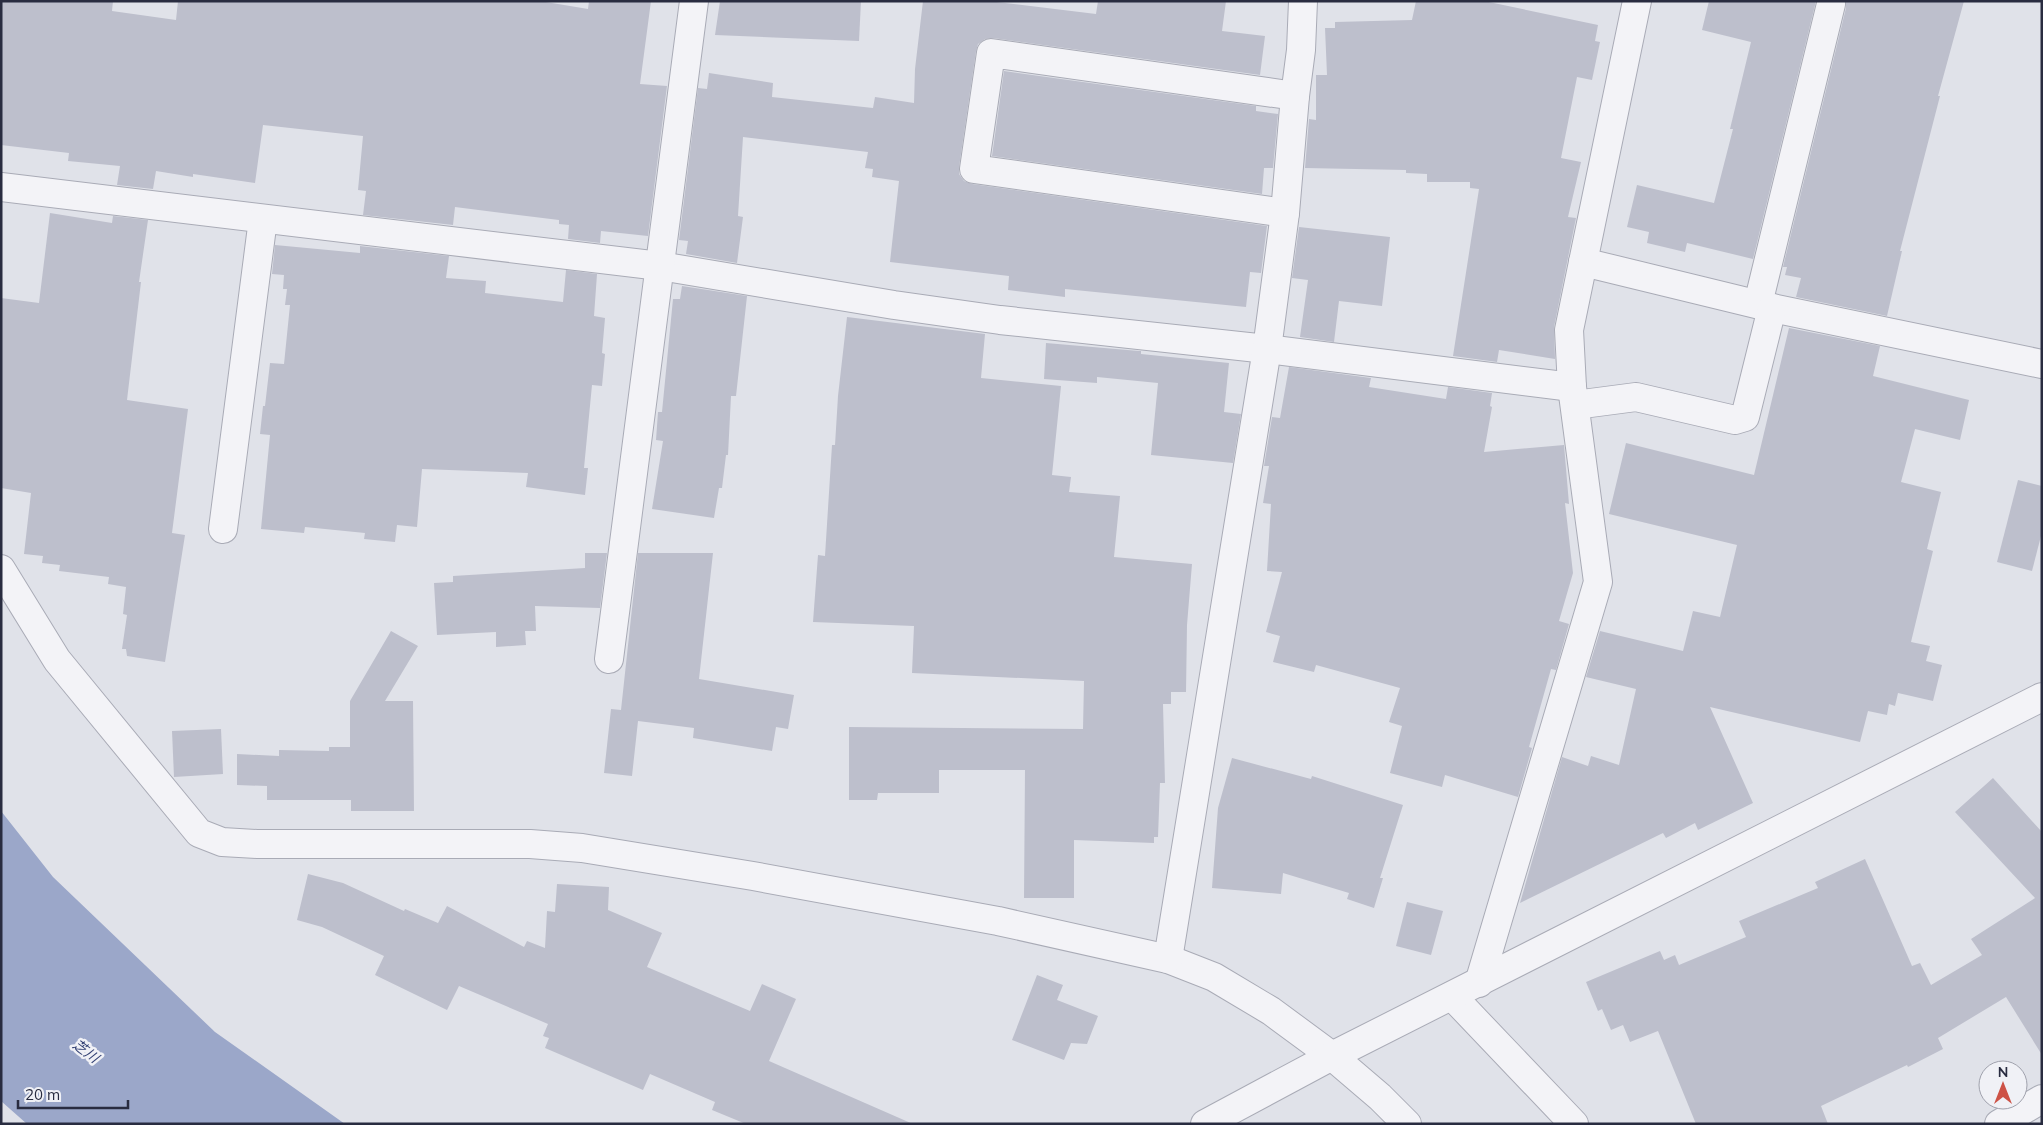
<svg xmlns="http://www.w3.org/2000/svg" width="2043" height="1125" viewBox="0 0 2043 1125" font-family="Mulish,'Noto Sans JP',sans-serif">
<style>
.water{fill:#9ba7c9}
.building{fill:#bdbfcc}
.lines{fill:none;stroke-linecap:round;stroke-linejoin:round}
.minor-casing{stroke:#a9abb6;stroke-width:30}
.minor{stroke:#f3f3f7;stroke-width:28}
.labels{text-anchor:middle;dominant-baseline:central;stroke-width:5;stroke-linejoin:round;paint-order:stroke}
.water-label{font-size:14px;font-style:italic;fill:#334174;stroke:#f0f1f6}
</style>
<rect width="100%" height="100%" fill="#e0e2e9"/>
<polygon class="water" points="1,811 53,877 215,1032 345,1124 27,1124 1,1101"/>
<g class="building">
<polygon points="1,1 113,1 112,11 176,20 178,1 540,1 588,9 589,1 651,1 640,84 667,86 648,236 601,231 600,243 568,239 569,225 559,224 559,220 455,207 453,225 363,215 366,191 358,190 363,136 263,125 255,183 193,174 193,177 156,171 153,189 117,185 120,166 68,161 69,153 1,145"/>
<polygon points="720,1 861,1 859,41 715,35"/>
<polygon points="923,1 988,1 1096,14 1098,1 1226,1 1222,31 1265,36 1260,75 993,38 985,39 978,44 976,51 959,167 959,174 964,181 972,184 1267,226 1261,273 1250,272 1246,307 1065,289 1065,297 1008,290 1009,276 890,262 899,181 872,177 873,169 865,168 868,152 743,137 738,216 743,217 737,263 686,254 688,241 679,240 698,88 707,89 709,73 773,83 772,97 873,108 875,97 914,103 915,69"/>
<polygon points="1416,1 1484,1 1598,25 1595,41 1600,42 1592,80 1577,77 1561,158 1581,162 1568,217 1576,218 1554,327 1555,359 1499,350 1497,362 1453,356 1479,189 1470,188 1470,182 1427,182 1427,174 1406,173 1406,170 1305,168 1309,119 1316,120 1316,75 1327,75 1325,28 1335,28 1335,22 1412,20"/>
<polygon points="1709,1 1816,1 1753,259 1687,243 1685,252 1647,243 1649,232 1627,227 1637,185 1714,203 1733,129 1730,129 1751,42 1702,30"/>
<polygon points="1846,1 1964,1 1938,96 1940,96 1900,251 1902,251 1887,316 1796,297 1801,278 1785,275 1787,267 1783,267 1846,8"/>
<polygon points="1004,71 1256,106 1256,111 1278,114 1273,168 1264,168 1262,194 992,156"/>
<polygon points="50,213 112,223 113,216 148,220 139,282 141,282 127,400 188,409 172,533 185,535 165,662 127,656 126,649 122,649 127,615 123,614 126,587 108,584 109,577 59,571 60,565 42,563 43,556 24,554 31,493 1,488 1,298 39,303"/>
<polygon points="1299,227 1390,237 1382,306 1339,301 1334,342 1300,337 1308,280 1292,278"/>
<polygon points="275,245 360,253 360,246 449,256 446,278 486,281 485,293 563,302 566,270 597,274 594,316 605,318 602,353 605,354 602,386 592,385 584,468 588,468 585,495 526,487 528,473 422,469 417,527 397,525 395,542 364,539 365,533 305,527 304,533 261,529 270,435 260,434 263,406 265,406 270,363 284,364 290,305 285,305 287,289 283,289 284,275 272,274"/>
<polygon points="682,286 747,296 736,396 731,396 728,455 726,455 722,488 719,488 714,518 652,509 663,441 656,440 658,412 662,412 673,299 680,299"/>
<polygon points="847,317 985,334 981,378 1061,386 1052,475 1071,477 1069,492 1120,496 1114,557 1192,564 1187,625 1186,692 1171,692 1171,704 1163,704 1165,783 1160,783 1158,837 1154,837 1154,843 1074,840 1074,898 1024,898 1025,770 939,770 939,793 878,793 877,800 849,800 849,727 1083,729 1084,681 912,673 914,626 813,622 818,555 825,556 832,445 835,445 838,396"/>
<polygon points="1789,328 1880,346 1873,376 1969,400 1960,440 1915,429 1901,482 1941,492 1927,549 1933,551 1911,642 1930,646 1926,661 1942,665 1933,701 1898,693 1895,706 1889,704 1887,715 1868,711 1860,742 1710,707 1753,803 1698,830 1695,823 1666,838 1663,833 1520,903 1562,757 1588,766 1591,756 1619,765 1636,689 1586,677 1600,631 1683,651 1693,611 1720,617 1737,545 1609,514 1626,443 1754,475"/>
<polygon points="1046,343 1139,351 1141,351 1141,354 1229,363 1224,412 1241,414 1233,463 1151,455 1158,383 1097,377 1097,383 1044,379"/>
<polygon points="1289,367 1371,378 1369,387 1446,399 1448,387 1492,393 1490,406 1492,407 1484,452 1564,445 1569,504 1565,503 1573,573 1559,621 1569,624 1556,670 1551,669 1529,747 1532,748 1518,797 1445,775 1442,787 1390,773 1402,726 1389,722 1400,688 1316,665 1314,672 1273,662 1280,636 1266,632 1282,572 1267,571 1271,504 1263,503 1269,466 1264,466 1272,417 1280,418"/>
<polygon points="2018,480 2042,486 2042,532 2032,571 1997,562"/>
<polygon points="585,553 607,553 600,608 535,606 536,631 525,631 526,645 496,647 496,632 437,635 434,583 453,582 453,576 585,568"/>
<polygon points="638,553 713,553 699,679 794,695 788,729 776,727 772,751 693,738 694,728 638,721 632,776 604,773 611,709 621,710"/>
<polygon points="391,631 418,646 385,701 413,701 414,811 351,811 351,800 267,800 267,786 237,785 237,754 279,756 279,750 329,751 329,747 350,747 350,701"/>
<polygon points="221,729 223,774 174,777 172,731"/>
<polygon points="1232,758 1311,779 1312,776 1403,805 1380,878 1383,878 1374,908 1347,899 1349,893 1283,873 1281,894 1212,888 1218,808"/>
<polygon points="1993,778 2042,832 2042,1055 2006,997 1938,1038 1943,1049 1908,1067 1907,1065 1821,1106 1828,1124 1696,1124 1658,1031 1630,1042 1623,1025 1611,1030 1602,1009 1598,1011 1586,982 1660,951 1664,960 1675,955 1679,965 1746,937 1739,921 1818,888 1815,882 1865,859 1912,966 1920,963 1931,985 1982,955 1971,939 2035,898 1955,812"/>
<polygon points="308,874 343,883 404,911 405,909 438,923 447,906 524,947 527,941 545,948 547,911 555,912 557,884 609,887 608,910 662,933 647,967 750,1011 762,984 796,999 769,1061 913,1124 746,1124 712,1110 715,1102 650,1074 643,1090 545,1048 549,1038 543,1036 548,1024 459,986 447,1010 375,975 384,956 322,927 297,920"/>
<polygon points="1407,902 1443,911 1431,955 1396,946"/>
<polygon points="1037,975 1063,985 1057,1000 1098,1016 1087,1044 1071,1043 1064,1060 1012,1040"/>
</g>
<g class="lines">
<defs>
<g id="minor">
<polyline points="1,187 660,266 894,305 1000,320 1267,349 1572,387"/>
<polyline points="1285,213 974,169 991,53 1295,96"/>
<polyline points="1583,262 1772,308 2042,364"/>
<polyline points="1758,304 1831,4"/>
<polyline points="1575,405 1636,397 1735,420 1745,417 1772,308"/>
<polyline points="223,529 263,219"/>
<polyline points="1,569 57,660 199,833 222,842 257,844 530,844 582,848 753,876 998,921 1168,959 1214,977 1271,1011 1332,1056 1380,1097 1407,1124"/>
<polyline points="609,659 694,1"/>
<polyline points="1168,959 1267,349 1285,213 1295,96 1301,50 1303,1"/>
<polyline points="1479,983 1598,582 1572,387 1569,330 1637,1"/>
<polyline points="1452,996 1574,1124"/>
<polyline points="1205,1124 1332,1056 2042,697"/>
<polyline points="1999,1124 2042,1099"/>
</g>
</defs>
<use href="#minor" class="minor-casing"/>
<use href="#minor" class="minor"/>
</g>
<g class="labels">
<g class="water-label">
<text transform="translate(86 1051) rotate(37)">芝川</text>
</g>
</g>
<rect width="2043" height="1125" fill="none" stroke="#292c40" stroke-width="5"/>
<g transform="translate(2003 1085)"><circle r="24" fill="#f0f1f6" stroke="#a0a2ad"/>
<path d="M0-4L9 19L0 12L-9 19Z" fill="#cd5246"/>
<text y="-8" font-size="14" font-weight="bold" text-anchor="middle" fill="#292c40">N</text>
</g>
<path d="M18 1100v8h110v-8" fill="none" stroke="#292c40" stroke-width="2.5"/>
<text x="25" y="1100" font-size="15" fill="#292c40" stroke="#f0f1f6" stroke-width="4" paint-order="stroke">20 m</text>
</svg>
